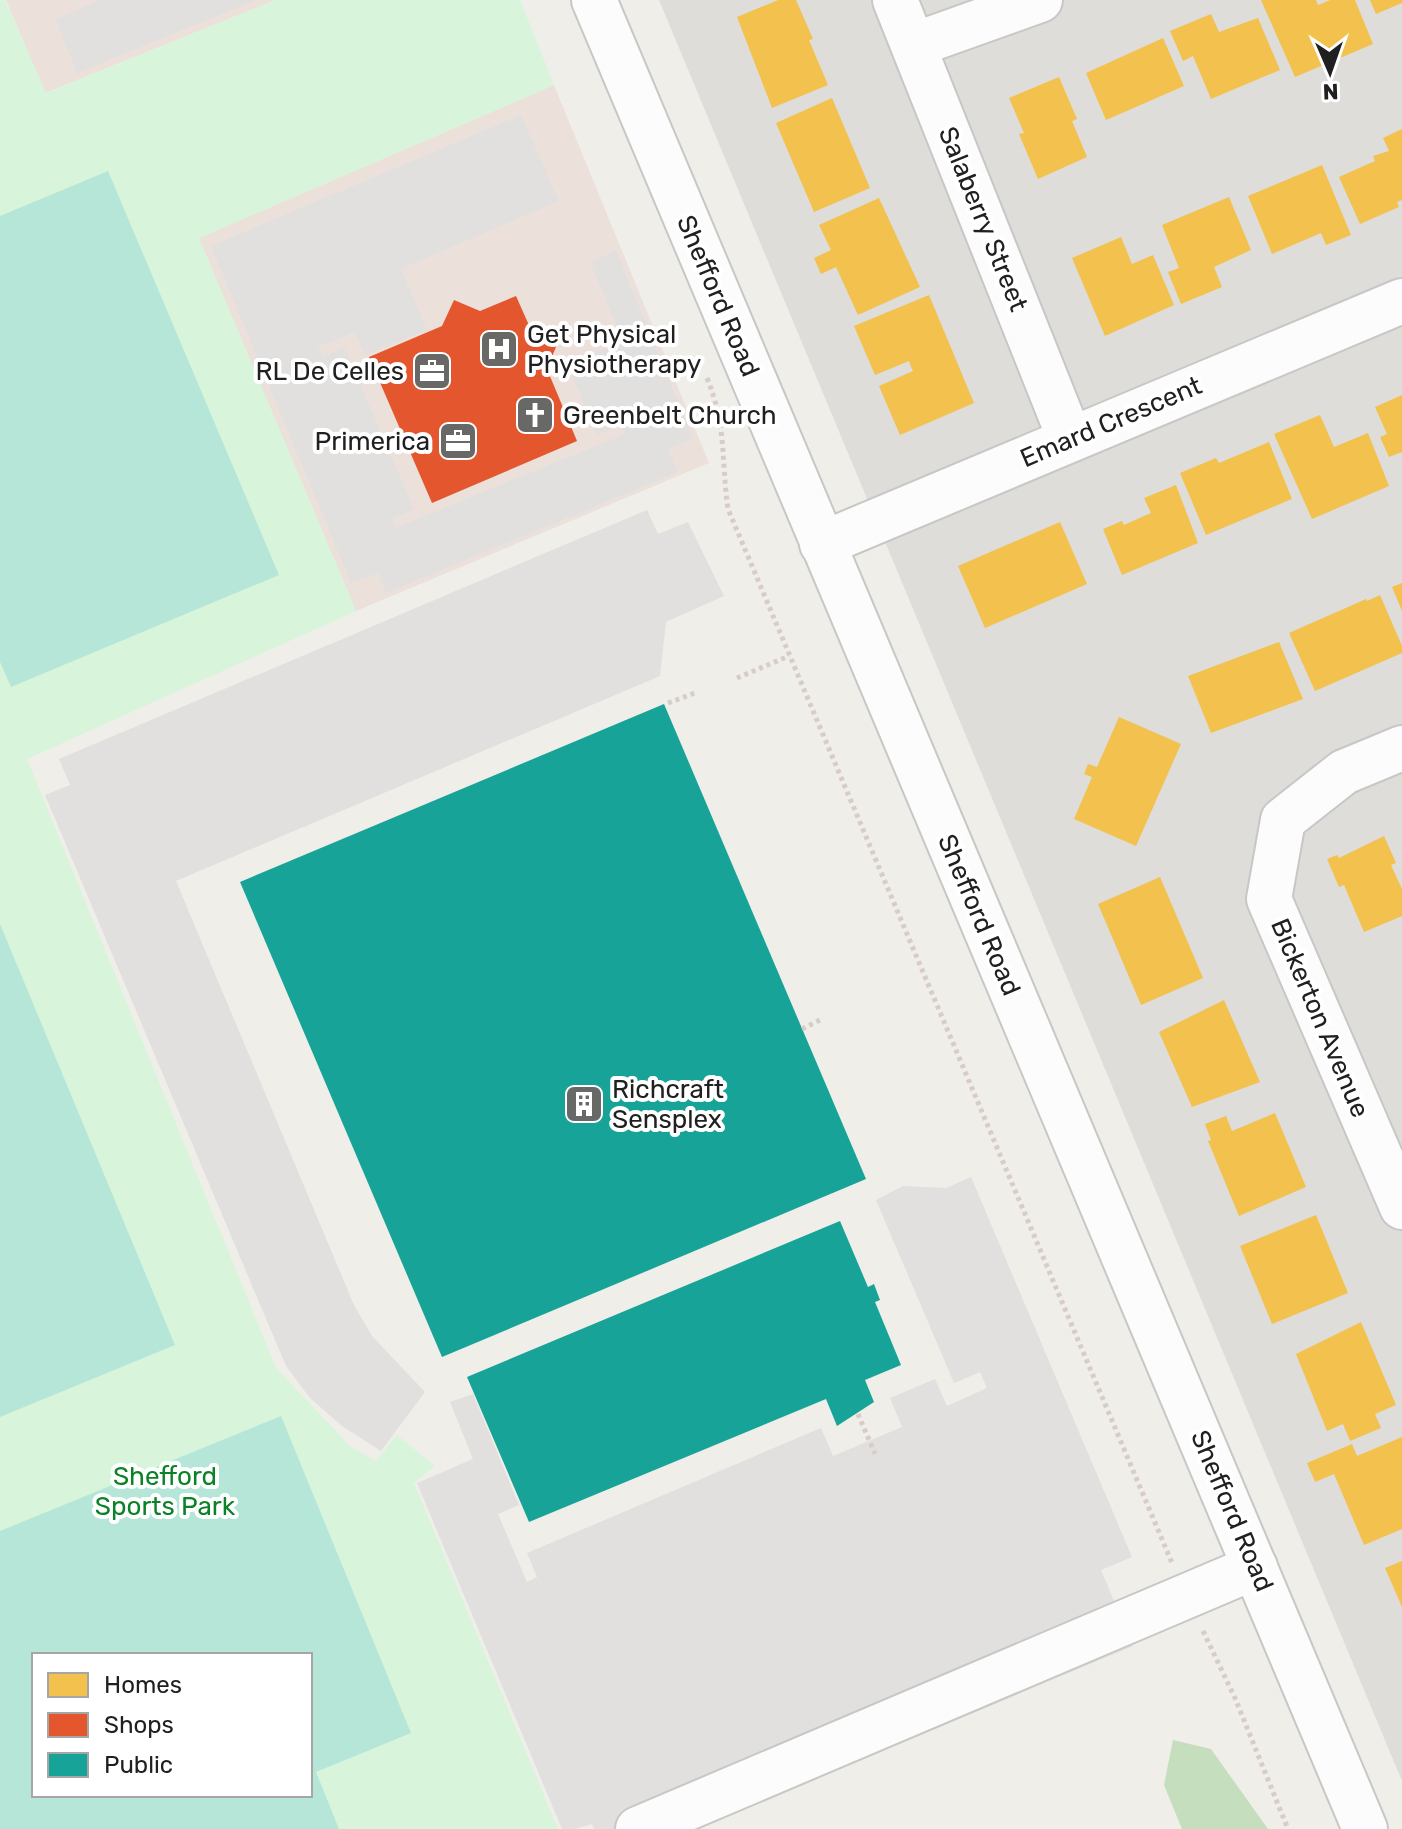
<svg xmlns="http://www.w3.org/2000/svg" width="1402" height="1829" viewBox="0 0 1402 1829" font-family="Rubik,sans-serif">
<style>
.residential{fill:#deddda}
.commercial{fill:#ece0db}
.forest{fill:#c5debe}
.park{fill:#d8f5dc;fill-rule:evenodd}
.pitch{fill:#b5e6d8;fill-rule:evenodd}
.parking{fill:#e1e0de}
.homes{fill:#f2c14e}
.shops{fill:#e4572e}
.public{fill:#17a398}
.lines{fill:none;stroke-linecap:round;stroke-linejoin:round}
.minor-casing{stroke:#c7c7c5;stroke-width:48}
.path{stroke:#d8ccc7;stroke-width:5;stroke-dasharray:4 4;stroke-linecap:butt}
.minor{stroke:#fdfcfc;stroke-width:44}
.labels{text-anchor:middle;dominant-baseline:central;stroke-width:8;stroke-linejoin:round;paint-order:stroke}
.street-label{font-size:26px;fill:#202020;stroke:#fff}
.poi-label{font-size:26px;fill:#202020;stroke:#fff;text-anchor:start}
.park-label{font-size:26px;fill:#0b8227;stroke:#fff}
</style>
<rect width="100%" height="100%" fill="#efeee9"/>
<polygon class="residential" points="659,0 1402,0 1402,1781"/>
<g class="commercial">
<polygon points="6,0 276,0 45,93"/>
<polygon points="554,85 709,463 356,611 198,238"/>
</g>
<polygon class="forest" points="1173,1740 1211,1749 1268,1829 1182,1829 1164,1785"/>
<path class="park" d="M0 0H5L46 93 276 0H520L554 85 199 238 356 611 27 759 276 1368 351 1447 376 1461 397 1435 435 1466 414 1483 558 1829H0ZM34 1655H310V1795H34Z"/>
<g class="pitch">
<polygon points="108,171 279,575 11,687 0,662 0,216"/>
<polygon points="0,924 175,1345 0,1417"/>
<path d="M281 1416 411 1733 316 1772 339 1829H0V1531ZM34 1655H310V1795H34Z"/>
</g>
<g class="parking">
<polygon points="101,0 256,0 77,73 55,19"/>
<polygon points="521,115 559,201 401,269 427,330 365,355 355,332 318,347 323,357 344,347 414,509 392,519 395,528 625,434 621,425 597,435 568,365 623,341 590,262 616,250 693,439 668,449 678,472 386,593 378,573 351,583 211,246"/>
<polygon points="647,510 658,534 688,522 724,596 666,622 660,676 176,881 354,1305 372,1336 425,1392 381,1451 342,1426 310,1398 286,1366 45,795 70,785 59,759"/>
<polygon points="971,1177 1132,1557 1101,1570 1133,1646 696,1829 594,1829 592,1824 575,1829 562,1829 417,1483 473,1459 450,1402 473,1394 519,1505 498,1514 527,1582 537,1577 527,1553 821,1428 833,1456 902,1427 890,1398 935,1379 947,1406 987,1388 980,1372 954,1383 876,1200 903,1186 946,1188"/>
</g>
<g class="homes">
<polygon points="778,0 796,0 813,39 809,40 828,85 772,108 737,17"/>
<polygon points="1261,0 1316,0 1318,5 1330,0 1355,0 1373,44 1295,77"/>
<polygon points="1370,0 1402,0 1402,3 1376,14"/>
<polygon points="1211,14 1219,32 1258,18 1280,70 1211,99 1193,56 1183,61 1170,31"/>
<polygon points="1163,38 1184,86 1106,120 1086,73"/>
<polygon points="1059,77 1077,119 1072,121 1087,157 1038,179 1019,134 1024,133 1009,98"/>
<polygon points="832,98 870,188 814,212 776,123"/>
<polygon points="1402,129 1402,200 1397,202 1399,207 1360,224 1339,177 1375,161 1373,156 1389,151 1383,138"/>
<polygon points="1322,165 1351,235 1326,245 1321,233 1272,254 1248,196"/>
<polygon points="1229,197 1251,250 1214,267 1222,287 1181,304 1168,272 1179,268 1162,225"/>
<polygon points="879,198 920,287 858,315 836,267 821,274 814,258 831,250 819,225"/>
<polygon points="1121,237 1132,264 1153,255 1174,305 1105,336 1072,258"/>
<polygon points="929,295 974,403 900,435 879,386 913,371 911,367 909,361 875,375 854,326"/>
<polygon points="1402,395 1402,452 1389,457 1380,437 1387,434 1375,407"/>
<polygon points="1320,415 1334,447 1368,433 1389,486 1312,519 1274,434"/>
<polygon points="1269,442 1292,499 1206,535 1180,473 1216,458 1219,463"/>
<polygon points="1176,485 1198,543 1122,575 1103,529 1122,521 1124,525 1151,513 1144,498"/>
<polygon points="1060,522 1087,584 985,628 958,566"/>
<polygon points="1402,583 1402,611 1392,587"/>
<polygon points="1380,595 1402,646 1402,653 1315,691 1289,633 1366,599 1367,601"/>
<polygon points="1279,642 1303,699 1211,733 1188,676"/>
<polygon points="1119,717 1181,744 1136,846 1074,819 1092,777 1084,774 1088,764 1097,767"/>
<polygon points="1384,836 1396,863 1391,865 1402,889 1402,916 1364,932 1344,885 1339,887 1327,859 1337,855 1339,858"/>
<polygon points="1160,877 1203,978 1141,1005 1098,904"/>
<polygon points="1224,1000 1260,1082 1192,1107 1159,1032"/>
<polygon points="1275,1113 1306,1187 1239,1216 1208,1141 1211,1140 1205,1124 1226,1116 1232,1131"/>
<polygon points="1316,1215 1348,1293 1272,1324 1240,1246"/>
<polygon points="1361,1322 1396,1405 1375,1414 1381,1428 1350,1441 1343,1424 1327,1431 1296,1354"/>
<polygon points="1402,1437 1402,1529 1364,1545 1334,1474 1315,1482 1307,1463 1352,1444 1357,1456"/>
<polygon points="1402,1561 1402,1607 1385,1568"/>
</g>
<polygon class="shops" points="516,296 532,332 558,342 547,369 577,441 432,503 369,357 442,326 454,300 480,311"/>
<g class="public">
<polygon points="664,704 866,1179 442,1357 240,882"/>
<polygon points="840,1221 868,1287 874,1284 880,1300 875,1302 901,1365 865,1380 874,1402 837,1426 826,1399 529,1522 467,1377"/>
</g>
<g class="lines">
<defs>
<g id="minor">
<polyline points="594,0 1365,1829"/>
<polyline points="895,0 1070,439"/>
<polyline points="914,45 1040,0"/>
<polyline points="822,544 1402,301"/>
<polyline points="1402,748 1344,772 1283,820 1269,899 1402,1207"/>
<polyline points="638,1829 1255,1567"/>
</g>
</defs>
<use href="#minor" class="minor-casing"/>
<g class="path">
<path d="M707 378C727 427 721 460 728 509L1172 1563"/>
<polyline points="737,678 789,656"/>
<polyline points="668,703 695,693"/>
<polyline points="802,1029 822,1019"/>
<polyline points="858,1414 875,1454"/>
<polyline points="1203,1631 1235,1698 1288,1829"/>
</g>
<use href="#minor" class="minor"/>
</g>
<defs>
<symbol id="hospital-square" viewBox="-11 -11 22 22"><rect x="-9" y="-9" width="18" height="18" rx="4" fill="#686866" stroke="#fff"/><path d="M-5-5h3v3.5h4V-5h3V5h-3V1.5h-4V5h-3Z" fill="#fff"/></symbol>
<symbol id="office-square" viewBox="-11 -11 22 22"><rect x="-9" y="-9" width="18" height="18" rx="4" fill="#686866" stroke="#fff"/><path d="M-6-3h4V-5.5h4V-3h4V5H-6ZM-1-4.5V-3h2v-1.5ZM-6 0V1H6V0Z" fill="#fff"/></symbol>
<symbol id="church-square" viewBox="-11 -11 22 22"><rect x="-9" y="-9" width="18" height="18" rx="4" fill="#686866" stroke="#fff"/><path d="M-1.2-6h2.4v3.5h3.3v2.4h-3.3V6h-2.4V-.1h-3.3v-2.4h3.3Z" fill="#fff"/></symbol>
<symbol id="building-square" viewBox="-11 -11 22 22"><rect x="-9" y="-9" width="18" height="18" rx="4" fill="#686866" stroke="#fff"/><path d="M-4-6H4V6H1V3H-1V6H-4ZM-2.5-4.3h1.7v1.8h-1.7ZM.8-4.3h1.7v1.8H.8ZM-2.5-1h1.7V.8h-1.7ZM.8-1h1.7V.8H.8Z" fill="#fff"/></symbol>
</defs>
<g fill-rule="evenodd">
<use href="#hospital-square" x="477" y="327" width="44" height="44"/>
<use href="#office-square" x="410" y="349" width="44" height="44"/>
<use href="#church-square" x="513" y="393" width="44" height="44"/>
<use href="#office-square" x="436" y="419" width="44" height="44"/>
<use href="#building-square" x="562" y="1082" width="44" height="44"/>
</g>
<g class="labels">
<g class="street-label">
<text transform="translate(983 219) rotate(68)">Salaberry Street</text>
<text transform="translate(718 296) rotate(67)">Shefford Road</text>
<text transform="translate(1111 422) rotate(-23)">Emard Crescent</text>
<text transform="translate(979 915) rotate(67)">Shefford Road</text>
<text transform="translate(1320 1018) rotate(67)">Bickerton Avenue</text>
<text transform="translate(1232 1511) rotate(67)">Shefford Road</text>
</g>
<g class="poi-label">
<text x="527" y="334">Get Physical<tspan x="527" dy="30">Physiotherapy</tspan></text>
<text x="404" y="371" text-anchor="end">RL De Celles</text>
<text x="563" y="415">Greenbelt Church</text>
<text x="430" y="441" text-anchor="end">Primerica</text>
<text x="612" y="1089">Richcraft<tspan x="612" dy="30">Sensplex</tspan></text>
</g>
<g class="park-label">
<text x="165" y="1476">Shefford<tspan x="165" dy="30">Sports Park</tspan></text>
</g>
</g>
<rect x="32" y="1653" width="280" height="144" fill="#ffffff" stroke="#a6a6a6" stroke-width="2"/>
<rect x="48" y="1673" width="40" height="24" fill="#f2c14e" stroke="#a6a6a6" stroke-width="2"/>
<text x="104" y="1693" font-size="24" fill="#202020">Homes</text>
<rect x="48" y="1713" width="40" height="24" fill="#e4572e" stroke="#a6a6a6" stroke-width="2"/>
<text x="104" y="1733" font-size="24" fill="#202020">Shops</text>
<rect x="48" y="1753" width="40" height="24" fill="#17a398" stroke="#a6a6a6" stroke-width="2"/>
<text x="104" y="1773" font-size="24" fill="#202020">Public</text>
<g transform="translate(1330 72) rotate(178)" stroke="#ffffff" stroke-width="6" paint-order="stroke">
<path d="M0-6L14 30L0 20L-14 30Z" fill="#202020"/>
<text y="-12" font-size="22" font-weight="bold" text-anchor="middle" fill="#202020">N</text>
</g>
</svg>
